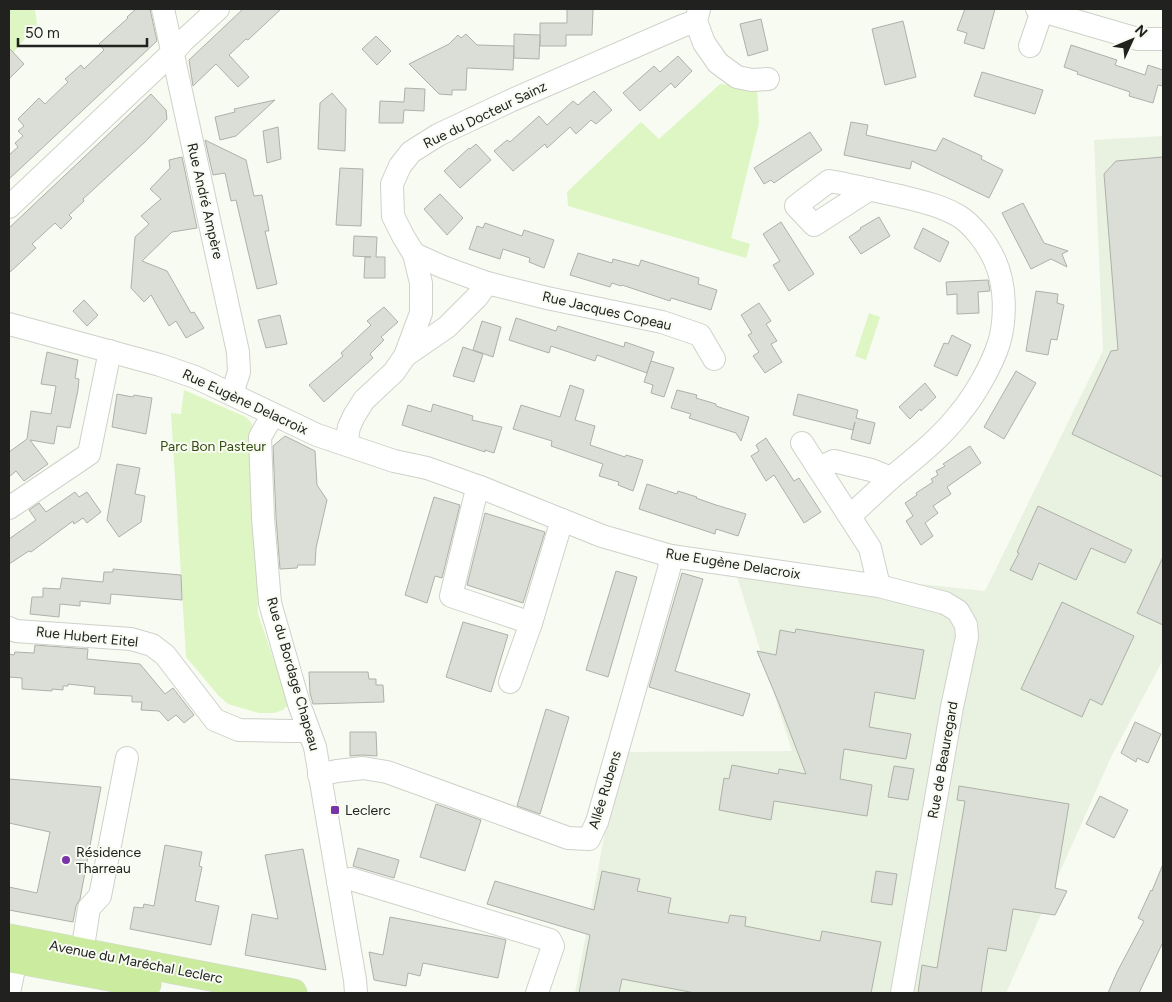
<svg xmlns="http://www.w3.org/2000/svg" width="1172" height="1002" viewBox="0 0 1172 1002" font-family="Figtree,sans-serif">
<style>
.built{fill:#e9f1e1}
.green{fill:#def6c3}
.building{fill:#daded6;stroke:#adb1a8}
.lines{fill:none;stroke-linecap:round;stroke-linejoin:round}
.minor-casing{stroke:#ced2ca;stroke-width:24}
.major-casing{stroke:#d7d7d7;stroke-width:29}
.minor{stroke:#fff;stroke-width:22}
.major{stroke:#cbeb9e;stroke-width:28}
.poi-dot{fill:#7934a7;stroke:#f7fbf2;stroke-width:2}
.labels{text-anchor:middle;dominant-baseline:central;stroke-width:4;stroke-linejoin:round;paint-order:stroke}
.street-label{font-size:14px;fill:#21221f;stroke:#f7fbf2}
.park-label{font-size:14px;fill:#364c11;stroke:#f7fbf2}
.poi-label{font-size:14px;fill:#21221f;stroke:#f7fbf2;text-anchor:start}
</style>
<rect width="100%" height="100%" fill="#f7fbf2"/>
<polygon class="built" points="1163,136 1163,660 1111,757 1006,993 575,993 620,752 792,751 733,564 985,591 1103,351 1094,140"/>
<g class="green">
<polygon points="9,9 35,9 37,24 9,58"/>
<polygon points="720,84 757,88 759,123 731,238 750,244 746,258 568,206 567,192 641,122 659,139"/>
<polygon points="869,313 880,317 866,360 855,356"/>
<polygon points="184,390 246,417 252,424 258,614 289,704 283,710 274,713 259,713 228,704 218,695 186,657 171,413 181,414"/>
</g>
<g class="building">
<polygon points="136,9 150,9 157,41 9,179 9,155 18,147 15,143 23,136 18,131 24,126 18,119 39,98 45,104 68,82 65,79 81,65 84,69 104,50 99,44 128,18 127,17"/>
<polygon points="243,9 281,9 248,40 246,39 229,55 249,77 238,87 216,64 193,86 189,60"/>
<polygon points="567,9 593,9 592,35 566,35 566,46 540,46 540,23 567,23"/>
<polygon points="965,9 995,9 984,49 964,43 967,33 957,30"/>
<polygon points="761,19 768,50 748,56 740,24"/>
<polygon points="903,21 916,77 885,85 872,29"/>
<polygon points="466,34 477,45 514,46 513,70 467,68 466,90 452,90 452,95 439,94 409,64 449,44 458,35 461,38"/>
<polygon points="514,34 540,35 539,59 514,58"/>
<polygon points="376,36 391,51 377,65 362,49"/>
<polygon points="1071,45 1117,60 1115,65 1145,75 1148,65 1163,70 1163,86 1158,85 1153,103 1129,96 1130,92 1077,74 1078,72 1064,67"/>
<polygon points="9,48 24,64 9,79"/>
<polygon points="678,56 692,71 675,88 671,83 640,111 623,93 654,66 660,72"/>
<polygon points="982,72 1043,90 1035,114 974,96"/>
<polygon points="405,88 425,89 424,111 404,110 403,123 379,123 380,101 404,102"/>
<polygon points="594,91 612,110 596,124 591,120 576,134 570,127 547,148 545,144 513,171 494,151 507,140 510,142 539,116 547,125 573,101 578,105"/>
<polygon points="332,93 346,109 345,151 318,149 320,103"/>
<polygon points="151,94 166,110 167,119 145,142 83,199 84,201 69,215 72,218 61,229 55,223 32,244 36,248 9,273 9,228"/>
<polygon points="275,100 236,136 220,140 215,117 235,112 234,109"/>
<polygon points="851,122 868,125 866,135 936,151 943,138 982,156 981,159 1003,170 989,198 912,161 910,169 844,155"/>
<polygon points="278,127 281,159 267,163 263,131"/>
<polygon points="810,132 822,150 774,183 771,180 764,184 754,168"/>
<polygon points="205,140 246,160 254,196 262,195 269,231 265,231 277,284 257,289 236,200 231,201 225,173 213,175"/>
<polygon points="476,144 491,160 460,188 444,171 469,148 470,149"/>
<polygon points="182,157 197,228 172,232 142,261 167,271 191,313 194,312 204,328 186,338 176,321 169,326 151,295 144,302 131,288 135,237 149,224 141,216 161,199 150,189 170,168 169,160"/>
<polygon points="1163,157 1163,477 1072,434 1111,351 1118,350 1104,174 1116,161"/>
<polygon points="340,168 363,169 361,226 336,225"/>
<polygon points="440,194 463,218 447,235 424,209"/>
<polygon points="1023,203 1044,243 1068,251 1062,254 1067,267 1051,259 1031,269 1002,213"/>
<polygon points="879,217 890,236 861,254 849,237 861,229 860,228"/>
<polygon points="781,222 814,274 789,291 773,265 780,261 763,234"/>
<polygon points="485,223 522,236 524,230 554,240 544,268 529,262 530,258 503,249 500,259 469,249 477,226 483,228"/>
<polygon points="923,228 949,242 940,262 914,248"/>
<polygon points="354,236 377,237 376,257 385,257 385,278 364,278 365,257 371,257 353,256"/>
<polygon points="578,253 612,263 613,259 639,266 641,260 699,278 698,284 717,290 711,310 671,298 670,301 622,285 621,286 612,283 610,287 570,275"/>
<polygon points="988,280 990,291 978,292 979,313 957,314 957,294 947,295 946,282"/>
<polygon points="1036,291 1058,294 1057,303 1064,305 1057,340 1051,339 1048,355 1026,351"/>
<polygon points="84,300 98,315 87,326 73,311"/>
<polygon points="759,303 771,321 766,324 777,341 771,344 782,362 765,373 753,356 759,352 748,335 752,333 741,315"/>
<polygon points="384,307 398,322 381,337 384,340 370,354 373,358 324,402 309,385 343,356 341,353 371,325 367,321"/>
<polygon points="280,315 287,344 266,348 258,320"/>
<polygon points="516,318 556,331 558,326 624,347 625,342 654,352 647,373 597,355 595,361 551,346 549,353 509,340"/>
<polygon points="482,321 501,327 493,357 473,350"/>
<polygon points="952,335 971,345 957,376 934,366 944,343 948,344"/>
<polygon points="463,347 483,354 474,382 453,376"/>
<polygon points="47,352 78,360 75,378 79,379 78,390 70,428 57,426 54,444 30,440 48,464 24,481 16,471 9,477 9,452 27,439 31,411 51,414 56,386 41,384"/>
<polygon points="651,361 674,368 664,397 651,393 653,385 644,382"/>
<polygon points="1016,371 1036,383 1004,439 984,427"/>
<polygon points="925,383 936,397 921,411 920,409 910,419 899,407"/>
<polygon points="570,385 584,390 575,420 595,426 590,445 625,457 626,455 643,460 633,491 618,485 619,482 599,476 603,464 551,446 552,441 513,429 521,405 560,417"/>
<polygon points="677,390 697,395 696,398 716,404 716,406 749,417 741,441 736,433 689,418 691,414 671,408"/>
<polygon points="117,394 133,397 134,395 152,398 146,434 112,427"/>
<polygon points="798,394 858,410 856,418 875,423 870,444 851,439 855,422 853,430 793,415"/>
<polygon points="433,404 473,416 472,420 502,427 494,453 485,450 485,452 402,425 408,405 431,412"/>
<polygon points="285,436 315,451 317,485 327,500 316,548 315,565 298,565 297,568 280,569 276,517 273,446"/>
<polygon points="766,438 794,481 799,478 821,512 804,523 774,475 766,481 751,456 759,451 756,445"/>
<polygon points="970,446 981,463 947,487 951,494 933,506 938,513 925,523 933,536 921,545 906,521 913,516 905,503 917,495 916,493 933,482 931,479 938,475 936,471 945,466 943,464"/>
<polygon points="117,464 140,468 135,494 145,496 141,522 119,537 107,520"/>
<polygon points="647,484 677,494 678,491 697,497 696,498 716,505 746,514 738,536 716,529 715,534 639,509"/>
<polygon points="75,492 79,497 87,492 101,512 87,523 83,518 74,524 73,521 31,552 29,551 9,564 9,539 36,520 29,510 39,503 46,512"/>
<polygon points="434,497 460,505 442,578 435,576 427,603 405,595"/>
<polygon points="1038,506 1132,550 1125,563 1091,548 1076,580 1039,563 1032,580 1010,570 1019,553 1017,552"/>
<polygon points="485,513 545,532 523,603 467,585"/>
<polygon points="1163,557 1163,625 1137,613"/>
<polygon points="113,569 181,575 182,600 111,594 110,604 80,601 80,606 60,604 59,617 30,614 32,597 43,597 43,588 60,589 62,578 103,582 104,572 113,572"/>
<polygon points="616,571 637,577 608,677 586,670"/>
<polygon points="682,573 703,579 675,671 750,694 743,716 649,687"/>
<polygon points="1062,602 1134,636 1102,705 1090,699 1082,717 1021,689"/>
<polygon points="463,622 508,635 491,692 446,677"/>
<polygon points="796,629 924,650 915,699 875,692 869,727 911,734 906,759 844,749 840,779 872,785 867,816 774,801 771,820 719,810 724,778 729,779 732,765 778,774 779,769 806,774 778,701 757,651 776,655 780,630 795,633"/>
<polygon points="35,645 88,649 87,659 140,664 165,694 173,688 194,715 184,723 176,715 168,721 159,711 141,710 142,702 132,702 132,696 94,694 95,687 68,684 68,686 63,686 63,690 52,689 52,691 22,689 22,678 9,677 9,654 14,655 15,652 34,653"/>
<polygon points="309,672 368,672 369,679 376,679 376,685 383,685 384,702 313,704 310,693"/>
<polygon points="546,709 569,717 540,814 517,806"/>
<polygon points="1135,722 1161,734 1148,763 1137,758 1136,762 1121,753"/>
<polygon points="350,732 376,732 377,756 362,755 350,756"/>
<polygon points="894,766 914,769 908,800 888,797"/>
<polygon points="9,779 101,787 80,899 76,906 73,922 9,910 9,887 37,893 50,832 9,823"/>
<polygon points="959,786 1069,804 1055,888 1067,891 1055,915 1013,909 1006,951 988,948 981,993 918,993 922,965 937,968 965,801 957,800"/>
<polygon points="1100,796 1128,810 1114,838 1086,824"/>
<polygon points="436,804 481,820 465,871 420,857"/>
<polygon points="165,845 202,852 199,866 202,867 195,901 219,906 211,945 130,929 134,907 143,908 144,904 154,906"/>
<polygon points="358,848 399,860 394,878 353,866"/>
<polygon points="303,849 326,970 245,955 252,914 278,919 265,855"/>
<polygon points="1163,864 1163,942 1139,993 1108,993 1117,972 1144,921 1138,918 1151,890 1152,891"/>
<polygon points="602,871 640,879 637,891 671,898 668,913 728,923 730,915 746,917 745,926 820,941 822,931 881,942 871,993 695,993 622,979 619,993 579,993 590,935 487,904 495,881 594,910"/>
<polygon points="876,871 897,874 892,905 871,902"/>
<polygon points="390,917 494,937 506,940 498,978 423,963 420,976 408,973 406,986 374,980 369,952 383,955"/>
</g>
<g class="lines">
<defs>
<g id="minor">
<polyline points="163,9 238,352 239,372 232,394"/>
<polyline points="699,9 696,21 704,43 718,63 737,77 752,80 768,79"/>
<polyline points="1037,9 1042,11 1138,39 1163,39"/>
<polyline points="1030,46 1042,11"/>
<path d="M870 189 814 225 796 206 829 181C853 185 876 191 900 196 920 201 939 205 957 215 973 224 988 245 995 261 1006 285 1006 319 999 343 992 365 975 395 960 413 941 438 915 458 891 478"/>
<polyline points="9,207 172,53 183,41 218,9"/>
<polyline points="414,254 443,267 487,283 547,298 662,322 700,335 714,359"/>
<polyline points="9,324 160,365 195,377 317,435 394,461 427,468 480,487 602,536 671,556 879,586 945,603 958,611 966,625 967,637 952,707 902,993"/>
<polyline points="405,356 447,327 477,297 487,283"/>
<polyline points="273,414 260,437 263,518 270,603 299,704 315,747 355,980 356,993"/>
<polyline points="802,443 870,548 879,586"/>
<polyline points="346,444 349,427 354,416 364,400 394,372 405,356 421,313 421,283 414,254 403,236 393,216 392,184 400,166 411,152 438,135 510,101 682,26 696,21"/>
<polyline points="818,468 834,461 871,470 891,478 850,516"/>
<polyline points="480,487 475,497 451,596 531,623"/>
<polyline points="9,508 89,454 110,351"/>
<polyline points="9,628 16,631 131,639 152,645 165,655 215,720 239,730 291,731 308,731"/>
<polyline points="510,682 531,623 562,520"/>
<polyline points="319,775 337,771 363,768 387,772 568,838 589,839 597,822 669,569 671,556"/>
<polyline points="338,882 351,879 550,940 553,946 537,993"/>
<polyline points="65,958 78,951 84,940 89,908 100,896 127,758"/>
<polyline points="9,993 16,959 30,952"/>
</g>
<g id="major">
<polyline points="9,938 293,993"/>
<polyline points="9,958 147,984"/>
</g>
</defs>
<use href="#minor" class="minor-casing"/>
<use href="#major" class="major-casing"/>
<use href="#minor" class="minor"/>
<use href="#major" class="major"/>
</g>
<g class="poi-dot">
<rect x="330" y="805" width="10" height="10" rx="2.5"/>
<circle cx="66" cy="860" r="5"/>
</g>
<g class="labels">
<g class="street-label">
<text transform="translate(485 115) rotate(-26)">Rue du Docteur Sainz</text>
<text transform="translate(205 201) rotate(77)">Rue André Ampère</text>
<text transform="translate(607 311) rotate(13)">Rue Jacques Copeau</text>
<text transform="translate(245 402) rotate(25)">Rue Eugène Delacroix</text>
<text transform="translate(733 564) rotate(9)">Rue Eugène Delacroix</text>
<text transform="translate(87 637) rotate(6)">Rue Hubert Eitel</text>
<text transform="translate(293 674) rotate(74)">Rue du Bordage Chapeau</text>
<text transform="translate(943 760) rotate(-80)">Rue de Beauregard</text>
<text transform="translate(605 790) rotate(-73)">Allée Rubens</text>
<text transform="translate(136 962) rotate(11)">Avenue du Maréchal Leclerc</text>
</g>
<g class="park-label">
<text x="213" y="446">Parc Bon Pasteur</text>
</g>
<g class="poi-label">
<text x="345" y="810">Leclerc</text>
<text x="76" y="852">Résidence<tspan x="76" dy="16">Tharreau</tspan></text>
</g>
</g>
<rect width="1172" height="1002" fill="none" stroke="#21221f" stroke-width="20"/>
<g transform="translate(1132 40) rotate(46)" stroke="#f7fbf2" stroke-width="4" paint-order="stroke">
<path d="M0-4L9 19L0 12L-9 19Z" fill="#21221f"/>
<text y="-8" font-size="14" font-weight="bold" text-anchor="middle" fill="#21221f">N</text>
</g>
<path d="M18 38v8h129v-8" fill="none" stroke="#21221f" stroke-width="2.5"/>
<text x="25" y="38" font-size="15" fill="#21221f" stroke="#f7fbf2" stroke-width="4" paint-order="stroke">50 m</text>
</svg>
